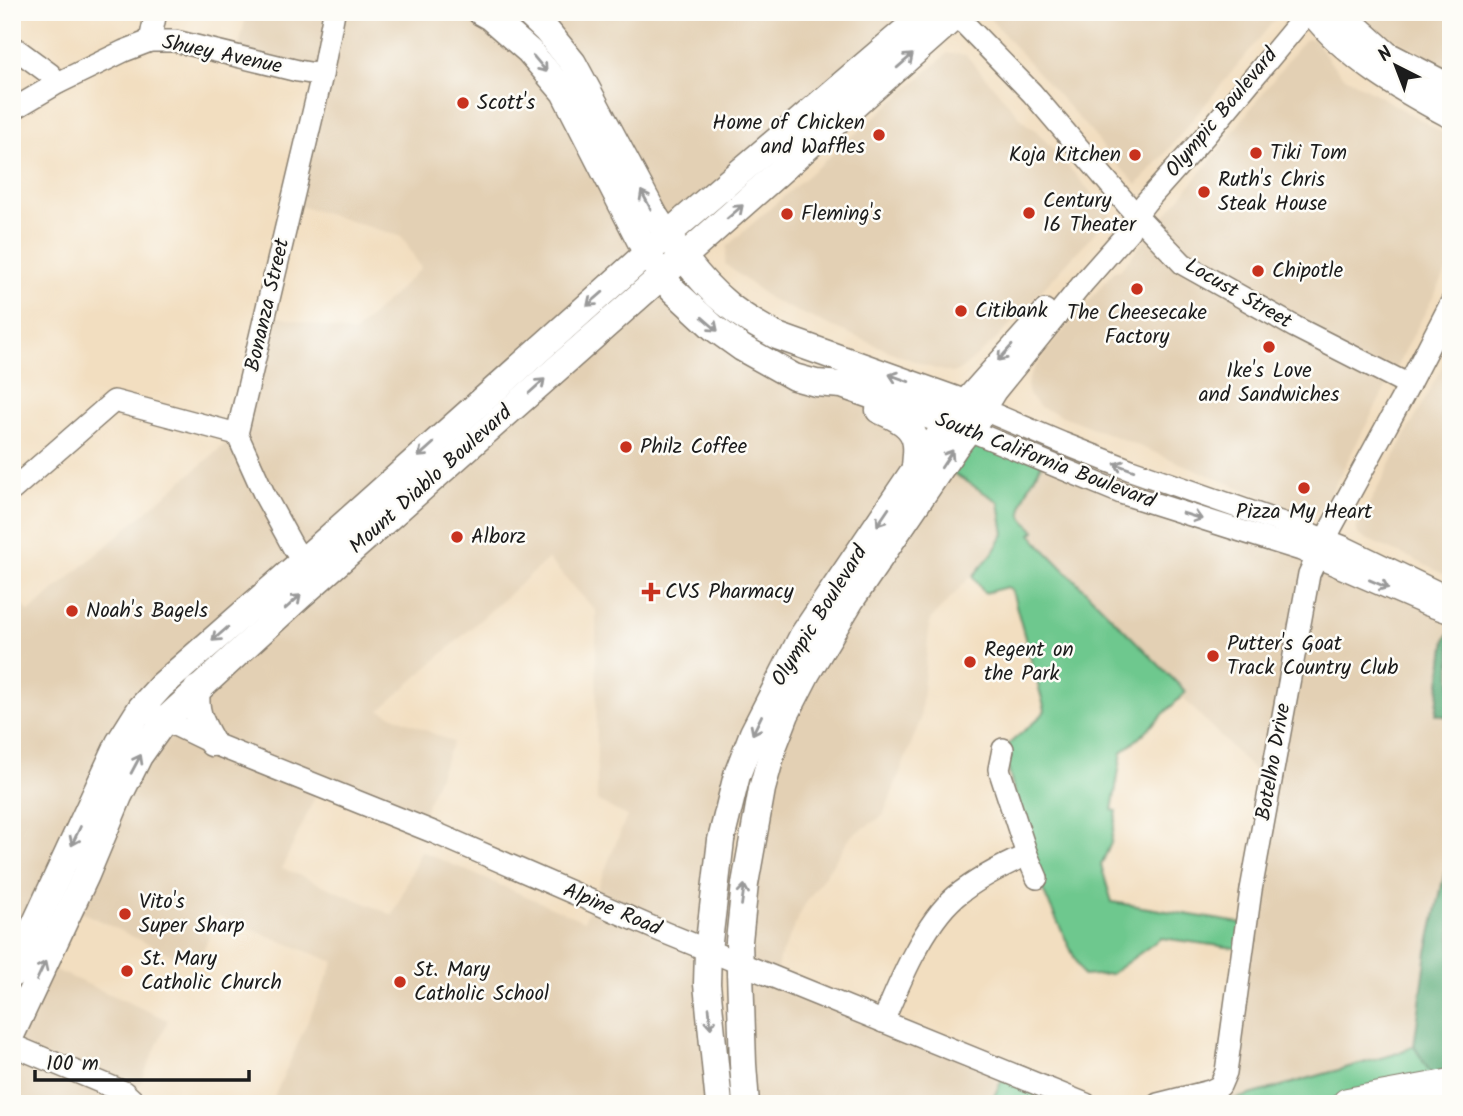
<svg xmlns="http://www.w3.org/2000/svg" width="1463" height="1116" viewBox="0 0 1463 1116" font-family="Kalam,sans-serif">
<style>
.built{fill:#e3d0b4;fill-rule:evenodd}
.green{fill:#6ec88e;stroke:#457255;stroke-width:2}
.forest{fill:#5aac79;stroke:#3b644a;stroke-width:2}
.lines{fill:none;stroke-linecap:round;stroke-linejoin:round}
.minor-casing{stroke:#877d6e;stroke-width:24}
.major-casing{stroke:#877d6e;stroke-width:29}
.highway-casing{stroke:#877d6e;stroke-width:34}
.minor{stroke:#fff;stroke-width:21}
.major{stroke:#fff;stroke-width:26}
.highway{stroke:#fff;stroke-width:32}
.oneway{stroke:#999}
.poi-dot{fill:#c8321e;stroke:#fdfcf7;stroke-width:2.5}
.labels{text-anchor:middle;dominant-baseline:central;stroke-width:5;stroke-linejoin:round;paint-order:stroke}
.street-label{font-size:21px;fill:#1c1c1c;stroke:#fdfcf7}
.poi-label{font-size:21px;fill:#1c1c1c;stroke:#fdfcf7;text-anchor:start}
</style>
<rect width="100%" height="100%" fill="#fdfcf7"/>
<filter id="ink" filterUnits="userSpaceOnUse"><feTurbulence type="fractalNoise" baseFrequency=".0143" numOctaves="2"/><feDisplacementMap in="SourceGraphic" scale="14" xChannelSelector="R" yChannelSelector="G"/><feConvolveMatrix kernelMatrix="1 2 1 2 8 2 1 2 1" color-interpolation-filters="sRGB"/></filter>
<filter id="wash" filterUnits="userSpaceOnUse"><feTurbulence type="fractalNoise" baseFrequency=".00686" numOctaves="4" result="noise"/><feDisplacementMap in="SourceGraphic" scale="28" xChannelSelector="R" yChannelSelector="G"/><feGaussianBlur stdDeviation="1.57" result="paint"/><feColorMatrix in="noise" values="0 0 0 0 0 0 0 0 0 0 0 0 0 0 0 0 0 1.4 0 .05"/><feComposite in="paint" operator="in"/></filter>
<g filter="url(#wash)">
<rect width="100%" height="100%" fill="#f2dec0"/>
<g class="built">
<polygon points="247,12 481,12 529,51 647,254 161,686 12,974 12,594 29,612 237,434 265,314 354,333 421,268 402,237 291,203 322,75 237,55"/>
<polygon points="527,12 927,12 667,235"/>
<polygon points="987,12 1281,12 1163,156 1137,185 1107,153 1097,139 986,14"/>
<polygon points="1360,12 1451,12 1451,71 1373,26"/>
<polygon points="1308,39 1314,39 1331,63 1342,75 1451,137 1451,263 1328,498 1317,511 1308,515 1298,512 1134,444 1040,407 1029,396 1027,385 1031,373 1053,343 1115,270 1120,270 1207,165 1303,41"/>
<polygon points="948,53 966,55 1028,126 1035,129 1111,215 997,339 962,369 952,373 932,368 896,354 787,307 769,298 725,264 727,246"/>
<path d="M661 276 689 305 899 419 916 444 817 613 721 840 719 1104H271L334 962 218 916 196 967 71 907 164 721 211 742 195 705ZM548 559 596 611 597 801 627 816 584 921 421 851 393 915 282 868 320 786 418 826 453 742 380 710Z"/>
<polygon points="1451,350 1451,578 1413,559 1359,536 1356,529"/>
<polygon points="1044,460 1451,613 1451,631 1446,638 1436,714 1451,718 1451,845 1427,952 1414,1046 1395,1054 1232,1100 1210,1091 1220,1086 1269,786 1181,696 1185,691 1045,550 1031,534 1034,530 1023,517 1022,505 1028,489"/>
<polygon points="942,466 968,484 999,502 1004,534 992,554 930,620 920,721 883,816 852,835 804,906 779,959 775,977 1006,1071 991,1103 987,1104 746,1104 739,963 774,745"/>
<polygon points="44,965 168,1020 131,1104 12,1104 12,1033"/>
</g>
<g class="green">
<path d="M969 430 1044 460C1037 473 1016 503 1023 518 1026 522 1031 527 1035 531L1031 534 1045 550 1186 692 1141 736 1122 752 1112 810 1117 811 1111 843 1101 865 1112 902 1246 924 1243 949 1161 938 1111 974 1083 976 1037 878 1003 749 1042 715 1045 710 1012 591 1007 587 984 593 973 576 992 554 1004 534 999 502 942 466Z"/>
<polygon points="1414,1046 1439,1087 1348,1104 1158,1104 1210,1091 1232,1100 1395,1054"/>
<polygon points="1006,1071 1086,1104 987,1104 991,1103"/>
</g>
<g class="forest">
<polygon points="1451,631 1451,718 1436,714 1446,638"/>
<polygon points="1451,845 1451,1085 1439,1087 1414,1046 1427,952"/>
</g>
</g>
<g filter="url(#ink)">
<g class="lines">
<defs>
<g id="minor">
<polyline points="953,12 1032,93 1136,215 1183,264 1295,327 1409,385"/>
<polyline points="1308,12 1204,137 1146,202 1136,215 1129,231 1084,282 995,392 984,410 1062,443 1131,470 1283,523 1344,547 1435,591 1451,606"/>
<polyline points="150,41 156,12"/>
<polyline points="12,46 50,74 58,83"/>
<polyline points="12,110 58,83 124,51 150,41 175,41 298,71 322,75"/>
<polyline points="963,402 1045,310"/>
<polyline points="969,430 1121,493 1301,550 1428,605 1451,613"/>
<polyline points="12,490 114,401 237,434"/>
<polyline points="310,572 293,547 265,496 237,434 322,75 334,12"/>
<polyline points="152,714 212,743 433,832 663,932 1086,1104"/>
<polyline points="1003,749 999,769 1027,855 1037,878"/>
<path d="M883 1022C899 983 924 923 956 896 978 878 1002 866 1027 855"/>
<polyline points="12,1045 124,1092 137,1104"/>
<polyline points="1158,1104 1210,1091 1220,1086 1226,1072 1251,890 1309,574 1332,526 1403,396 1451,303"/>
</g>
<g id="major">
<polyline points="481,12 490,17 529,51 564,92 647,254 672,289 714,328 742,348 794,377 816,383 842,385 964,428"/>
<path d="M527 12 546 30 573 63 655 216C675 247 698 280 727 304 742 317 759 326 777 336L984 410 955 447 851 600 807 673 786 714 774 745 762 789 745 884 739 941 743 1064 746 1104"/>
<path d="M1312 12C1349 58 1400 88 1451 115"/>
<polyline points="1339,12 1387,55 1451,88"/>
<path d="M879 410C895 417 915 425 916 445 917 453 915 461 915 469"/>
<path d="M197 689C194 712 201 723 212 743"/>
<polyline points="12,974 119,743 141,708 161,686 303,561 684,220 927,12"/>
<polyline points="12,1033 86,875 119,796 139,756 164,721 299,597 960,12"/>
<polyline points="719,1104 707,984 708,950 721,840 737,775 753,733 803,635 915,469 963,402"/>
</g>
<polyline id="highway" points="1348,1104 1451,1085"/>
</defs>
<use href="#minor" class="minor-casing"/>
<use href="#major" class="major-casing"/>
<use href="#highway" class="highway-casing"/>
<use href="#minor" class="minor"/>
<use href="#major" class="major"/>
<use href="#highway" class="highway"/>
</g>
<defs><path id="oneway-shaft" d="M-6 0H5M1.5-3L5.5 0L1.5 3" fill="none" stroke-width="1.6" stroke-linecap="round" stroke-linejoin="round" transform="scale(1.75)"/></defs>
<g class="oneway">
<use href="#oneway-shaft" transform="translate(905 61) rotate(-41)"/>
<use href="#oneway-shaft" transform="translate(540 64) rotate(50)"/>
<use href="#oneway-shaft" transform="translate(646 200) rotate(-118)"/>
<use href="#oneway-shaft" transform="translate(735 212) rotate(-41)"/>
<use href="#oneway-shaft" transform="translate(595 299) rotate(139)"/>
<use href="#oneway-shaft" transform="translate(710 324) rotate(41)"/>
<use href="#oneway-shaft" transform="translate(1005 353) rotate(132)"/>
<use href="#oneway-shaft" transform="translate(899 378) rotate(-160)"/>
<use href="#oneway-shaft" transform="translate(537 386) rotate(-42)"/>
<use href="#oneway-shaft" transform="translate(426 450) rotate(138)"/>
<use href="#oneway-shaft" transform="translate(947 459) rotate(-57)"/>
<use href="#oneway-shaft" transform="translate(1124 467) rotate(-160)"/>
<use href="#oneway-shaft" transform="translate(1192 516) rotate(17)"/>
<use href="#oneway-shaft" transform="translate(883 517) rotate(124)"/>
<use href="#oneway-shaft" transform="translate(1379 584) rotate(23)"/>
<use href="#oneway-shaft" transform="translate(293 602) rotate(-42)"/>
<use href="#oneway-shaft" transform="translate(220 634) rotate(139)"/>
<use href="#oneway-shaft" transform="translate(757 725) rotate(116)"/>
<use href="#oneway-shaft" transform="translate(136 764) rotate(-62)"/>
<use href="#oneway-shaft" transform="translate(76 836) rotate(115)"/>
<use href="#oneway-shaft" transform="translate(743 895) rotate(-82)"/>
<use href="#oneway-shaft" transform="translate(41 971) rotate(-65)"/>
<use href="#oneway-shaft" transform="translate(710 1018) rotate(85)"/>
</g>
</g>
<g class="poi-dot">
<circle cx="463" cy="103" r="7"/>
<circle cx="879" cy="135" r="7"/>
<circle cx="1256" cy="153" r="7"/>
<circle cx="1135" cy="155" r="7"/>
<circle cx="1204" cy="192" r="7"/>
<circle cx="1029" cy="213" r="7"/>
<circle cx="787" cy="214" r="7"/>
<circle cx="1258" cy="271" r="7"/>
<circle cx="1137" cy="289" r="7"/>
<circle cx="961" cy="311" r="7"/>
<circle cx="1269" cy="347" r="7"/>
<circle cx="626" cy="447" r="7"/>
<circle cx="1304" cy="488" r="7"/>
<circle cx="457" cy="537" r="7"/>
<path d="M647.5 581.5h7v7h7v7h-7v7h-7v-7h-7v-7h7z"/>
<circle cx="72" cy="611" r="7"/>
<circle cx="1213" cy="656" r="7"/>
<circle cx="970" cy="662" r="7"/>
<circle cx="125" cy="914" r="7"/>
<circle cx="127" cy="971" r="7"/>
<circle cx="400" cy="982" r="7"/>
</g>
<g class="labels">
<g class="street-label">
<text transform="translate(222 55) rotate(12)">Shuey Avenue</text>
<text transform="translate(1222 113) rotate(-50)">Olympic Boulevard</text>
<text transform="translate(1238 294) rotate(30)">Locust Street</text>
<text transform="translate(268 305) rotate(-77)">Bonanza Street</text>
<text transform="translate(1045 461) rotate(21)">South California Boulevard</text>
<text transform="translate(431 480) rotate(-42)">Mount Diablo Boulevard</text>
<text transform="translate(820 616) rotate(-58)">Olympic Boulevard</text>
<text transform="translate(1274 762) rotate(-80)">Botelho Drive</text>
<text transform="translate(612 910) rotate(23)">Alpine Road</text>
</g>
<g class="poi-label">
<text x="477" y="103">Scott's</text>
<text x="865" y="123" text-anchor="end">Home of Chicken<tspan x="865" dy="24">and Waffles</tspan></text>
<text x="1270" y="153">Tiki Tom</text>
<text x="1121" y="155" text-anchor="end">Koja Kitchen</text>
<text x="1218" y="180">Ruth's Chris<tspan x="1218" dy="24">Steak House</tspan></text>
<text x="1043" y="201">Century<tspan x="1043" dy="24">16 Theater</tspan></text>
<text x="801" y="214">Fleming's</text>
<text x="1272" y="271">Chipotle</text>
<text x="975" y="311">Citibank</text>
<text x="1137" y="313" text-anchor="middle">The Cheesecake<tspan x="1137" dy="24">Factory</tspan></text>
<text x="1269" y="371" text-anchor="middle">Ike's Love<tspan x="1269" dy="24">and Sandwiches</tspan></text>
<text x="640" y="447">Philz Coffee</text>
<text x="1304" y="512" text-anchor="middle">Pizza My Heart</text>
<text x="471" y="537">Alborz</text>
<text x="665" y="592">CVS Pharmacy</text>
<text x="86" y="611">Noah's Bagels</text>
<text x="1227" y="644">Putter's Goat<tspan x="1227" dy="24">Track Country Club</tspan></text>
<text x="984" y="650">Regent on<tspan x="984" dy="24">the Park</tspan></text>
<text x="139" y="902">Vito's<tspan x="139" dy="24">Super Sharp</tspan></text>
<text x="141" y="959">St. Mary<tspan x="141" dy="24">Catholic Church</tspan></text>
<text x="414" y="970">St. Mary<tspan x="414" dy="24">Catholic School</tspan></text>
</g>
</g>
<rect width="1463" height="1116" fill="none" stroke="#fdfcf7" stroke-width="42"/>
<g transform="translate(1396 66) rotate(318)" stroke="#fdfcf7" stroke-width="5" paint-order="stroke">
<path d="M0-5L12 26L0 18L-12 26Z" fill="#1c1c1c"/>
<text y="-10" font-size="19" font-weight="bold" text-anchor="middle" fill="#1c1c1c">N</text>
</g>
<path d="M35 1070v10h214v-10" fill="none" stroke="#1c1c1c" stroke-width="3.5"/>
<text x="46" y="1070" font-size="21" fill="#1c1c1c" stroke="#fdfcf7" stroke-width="5" paint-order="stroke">100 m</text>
</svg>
